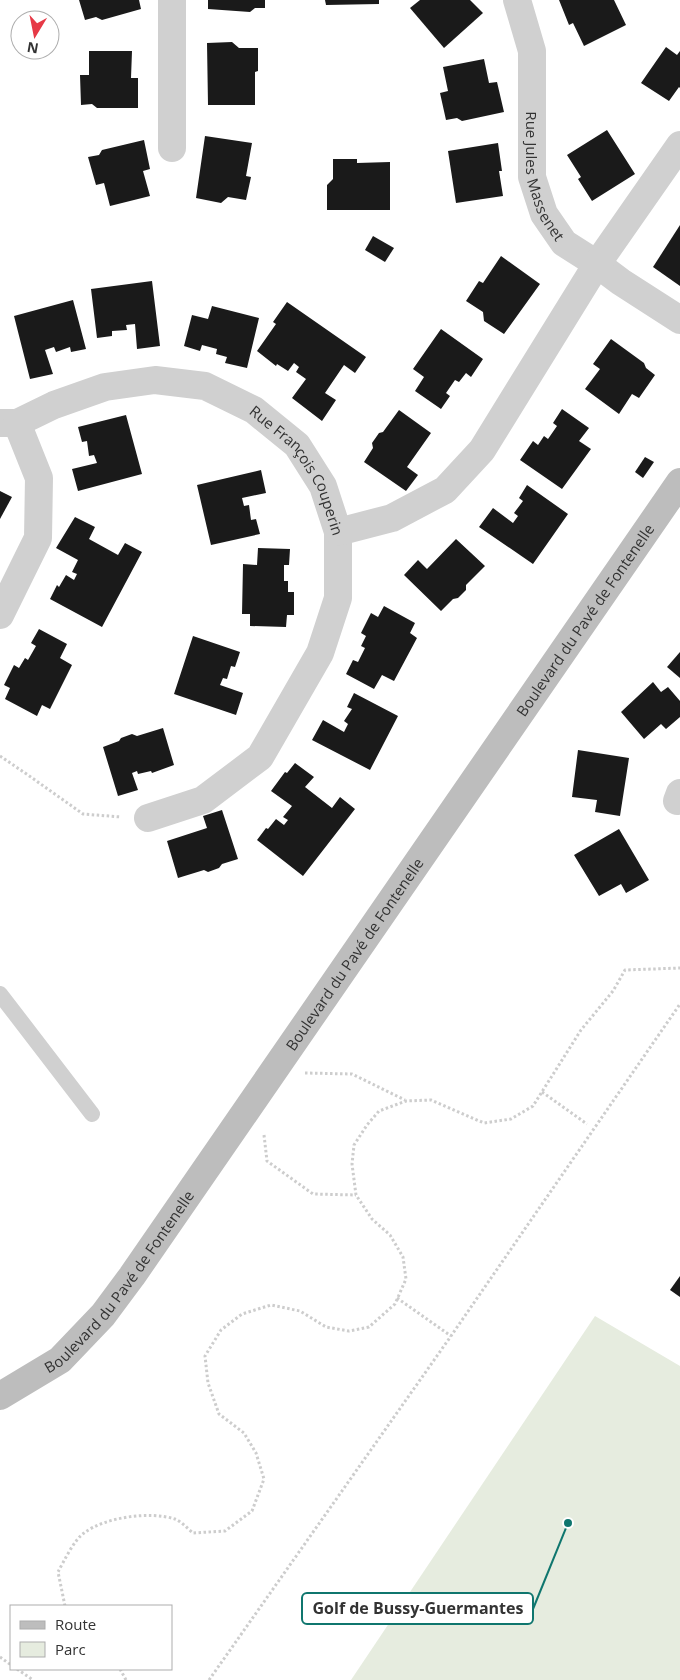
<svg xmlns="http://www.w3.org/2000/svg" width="680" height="1680" viewBox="0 0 680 1680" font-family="'Open Sans',sans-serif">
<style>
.green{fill:#e6ecdf}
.building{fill:#1a1a1a}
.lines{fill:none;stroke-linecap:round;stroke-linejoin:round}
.path{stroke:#cdcdcd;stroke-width:3;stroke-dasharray:2.5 2.5;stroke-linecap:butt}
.lane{stroke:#d0d0d0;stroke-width:16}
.street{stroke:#d0d0d0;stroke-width:28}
.secondary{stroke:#bdbdbd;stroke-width:28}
.labels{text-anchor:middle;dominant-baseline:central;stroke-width:5;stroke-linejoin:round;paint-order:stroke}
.street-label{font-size:15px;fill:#333;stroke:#fff}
.leader{fill:none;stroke:#0f766e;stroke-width:2}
.callout-dot{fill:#0f766e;stroke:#fff;stroke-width:2}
.callout{fill:#fff;stroke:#0f766e;stroke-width:2}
.callout-label{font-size:16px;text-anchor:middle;font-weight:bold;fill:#333}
</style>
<rect width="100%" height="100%" fill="#fff"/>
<polygon class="green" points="595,1316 680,1366 680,1680 351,1680"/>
<g class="building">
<polygon points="79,0 139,0 141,9 102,20 96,17 85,20"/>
<polygon points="208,0 265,0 265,8 255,8 250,12 208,9"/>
<polygon points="325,0 379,0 379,4 326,5"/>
<polygon points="420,0 470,0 483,13 444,48 410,8"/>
<polygon points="559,0 614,0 626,25 584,46 573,23 569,25"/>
<polygon points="232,42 239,48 258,48 258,71 255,72 255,105 208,105 207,43"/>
<polygon points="666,47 677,55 680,51 680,88 679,87 669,101 641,83"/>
<polygon points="89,51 132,51 131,78 138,78 138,108 97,108 92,104 81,105 80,75 89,75"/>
<polygon points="484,59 489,83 497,82 504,112 462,121 457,118 446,120 440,93 448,91 443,67"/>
<polygon points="607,130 635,174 592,201 578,179 581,177 567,155"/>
<polygon points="205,136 252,143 246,176 251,177 246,200 228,197 221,203 196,198"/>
<polygon points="144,140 150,169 143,171 150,196 110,206 104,183 96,185 88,157 99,155 102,150"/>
<polygon points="498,143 502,171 499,171 503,196 456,203 448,151"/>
<polygon points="333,159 357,159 357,163 390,162 390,210 327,210 327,185 333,179"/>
<polygon points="680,225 680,286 653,267"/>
<polygon points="373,236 394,248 385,262 365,250"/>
<polygon points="501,256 540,284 504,334 484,321 483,312 466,301 479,281 483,283"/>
<polygon points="152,281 160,346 137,349 135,324 126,325 127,330 112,331 112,336 97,338 91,289"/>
<polygon points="73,300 86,349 71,352 70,347 56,352 54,347 45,350 53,374 30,379 14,316"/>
<polygon points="287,302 366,357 355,373 344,365 325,393 336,400 322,421 292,398 306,379 296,372 299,367 294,363 288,371 277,364 276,366 257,351 276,324 273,322"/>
<polygon points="212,306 259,318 247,368 225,363 227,357 216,354 217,349 202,345 200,351 184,346 192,315 208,319"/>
<polygon points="441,329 483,359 471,377 466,373 459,382 455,380 446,393 450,396 441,409 415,391 424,377 413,369"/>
<polygon points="611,339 644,363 646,368 655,375 639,398 632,394 619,414 585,389 600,369 593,364"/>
<polygon points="562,409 589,428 579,441 591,449 562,489 520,460 533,441 538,445 544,436 548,439 557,426 553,423"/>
<polygon points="399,410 431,433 407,467 418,475 406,491 364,462 373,448 372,443 379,433 383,432"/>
<polygon points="126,415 142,474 78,491 72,469 97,463 94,455 89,456 87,441 82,442 78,427"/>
<polygon points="645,457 654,462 643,478 635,472"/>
<polygon points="261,470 266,493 242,498 244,506 249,505 251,520 256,519 260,534 211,545 197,485"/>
<polygon points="527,485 568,514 533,564 479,527 493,508 513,523 518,516 514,513 523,501 519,498"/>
<polygon points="0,491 12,497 0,519"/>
<polygon points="75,517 95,527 89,539 118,555 125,543 142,552 102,627 50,599 57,585 59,587 66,575 74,580 77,574 72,572 78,560 56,548"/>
<polygon points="456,539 485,566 466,585 466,590 458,598 453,599 441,611 404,575 418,560 427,569"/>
<polygon points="258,548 290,549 289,565 284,565 284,581 288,581 288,592 294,592 294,615 287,615 286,627 250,626 250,614 242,614 243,564 257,565"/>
<polygon points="384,606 415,623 410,633 417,638 394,681 382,675 374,689 346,674 353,660 358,662 365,648 361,646 366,636 361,633 371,613 378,617"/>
<polygon points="39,629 67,644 60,658 72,665 50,709 42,705 37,716 5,699 10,688 4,685 14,665 19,668 25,658 28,660 36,646 31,643"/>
<polygon points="193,636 240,652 235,667 231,666 227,679 223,678 220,685 243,693 236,715 174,694"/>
<polygon points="680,652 680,678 667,667"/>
<polygon points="653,682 661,692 668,687 680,701 680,717 666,729 661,724 644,739 621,712"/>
<polygon points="354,693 398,716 370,770 312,740 323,720 344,732 348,724 344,721 352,709 347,707"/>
<polygon points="163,728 174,765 152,773 151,771 138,774 137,771 132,773 138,790 118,796 103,747 119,741 121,738 132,734 137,736"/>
<polygon points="578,750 629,758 620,816 595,812 597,800 572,797"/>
<polygon points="295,763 314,777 305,787 332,808 340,797 355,809 303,876 257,840 266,828 268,829 276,819 284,825 288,820 283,817 292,806 271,791 285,772 287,773"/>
<polygon points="222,810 238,859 222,864 219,868 208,872 204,870 178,878 167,841 207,828 203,816"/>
<polygon points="619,829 649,880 626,893 621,884 599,896 574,855"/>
<polygon points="680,1276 680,1297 670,1290"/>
</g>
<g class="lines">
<g class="path">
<polyline points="0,756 28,775 83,814 121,817"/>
<polyline points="305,1073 352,1074 405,1100"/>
<polyline points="542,1092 587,1124"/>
<polyline points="264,1135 267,1161 313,1194 356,1195"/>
<polyline points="397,1298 451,1336"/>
<path d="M65 1606 58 1572C64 1561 74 1540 84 1533 105 1517 150 1511 175 1519 181 1521 188 1529 193 1533L225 1531 252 1511 264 1479 256 1453 244 1433 219 1414 208 1383 205 1356 221 1330 242 1314 271 1305 300 1311 326 1327 349 1331 369 1327 395 1304 406 1279 403 1257 390 1235 372 1219 356 1195 352 1164 354 1145 367 1125 379 1111 406 1101 431 1100 484 1123 511 1119 533 1106 581 1030 613 991 625 970 680 968"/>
<polyline points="0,1657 11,1665"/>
<polyline points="17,1669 33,1680"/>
<polyline points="120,1669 126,1680"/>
<polyline points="209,1680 451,1336 680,1004"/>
</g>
<polyline class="lane" points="0,994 92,1114"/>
<g class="street">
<polyline points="172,0 172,148"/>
<path id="s1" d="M517 0 532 51V177L544 214 564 243 597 264 621 282 680 320"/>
<path id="s2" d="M0 423H17L54 405 105 387 155 380 205 386 254 410 297 445 323 486 338 532V598L320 653 260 757 203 800 148 818"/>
<polyline points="338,532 392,518 445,490 482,450 597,264 680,145"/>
<polyline points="0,615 38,538 39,478 17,423"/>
<polyline points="677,801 680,793"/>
</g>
<path class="secondary" id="s3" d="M0 1396 60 1360 103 1315 132 1276 680 482"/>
</g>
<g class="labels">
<g class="street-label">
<text stroke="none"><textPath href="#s1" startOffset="181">Rue Jules Massenet</textPath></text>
<text stroke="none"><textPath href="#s2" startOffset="344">Rue François Couperin</textPath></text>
<text stroke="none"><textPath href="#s3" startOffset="978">Boulevard du Pavé de Fontenelle</textPath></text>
<text stroke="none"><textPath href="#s3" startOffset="572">Boulevard du Pavé de Fontenelle</textPath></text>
<text stroke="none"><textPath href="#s3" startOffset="168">Boulevard du Pavé de Fontenelle</textPath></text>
</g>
</g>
<path class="leader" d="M568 1523L533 1609"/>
<circle class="callout-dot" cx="568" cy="1523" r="5"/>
<rect class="callout" x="302" y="1593" width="231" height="31" rx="5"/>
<g class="callout-label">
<text x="418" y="1614">Golf de Bussy-Guermantes</text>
</g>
<rect x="10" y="1605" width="162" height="65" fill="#ffffff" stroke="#adadad"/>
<rect x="20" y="1621" width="25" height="8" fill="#bdbdbd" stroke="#adadad"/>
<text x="55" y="1630" font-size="15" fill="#333333">Route</text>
<rect x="20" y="1642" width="25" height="15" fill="#e6ecdf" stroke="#adadad"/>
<text x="55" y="1655" font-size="15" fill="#333333">Parc</text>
<g transform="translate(35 35) rotate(190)"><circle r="24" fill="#ffffff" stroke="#adadad"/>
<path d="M0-4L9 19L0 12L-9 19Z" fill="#e63946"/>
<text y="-8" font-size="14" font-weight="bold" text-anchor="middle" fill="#333333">N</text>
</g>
</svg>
